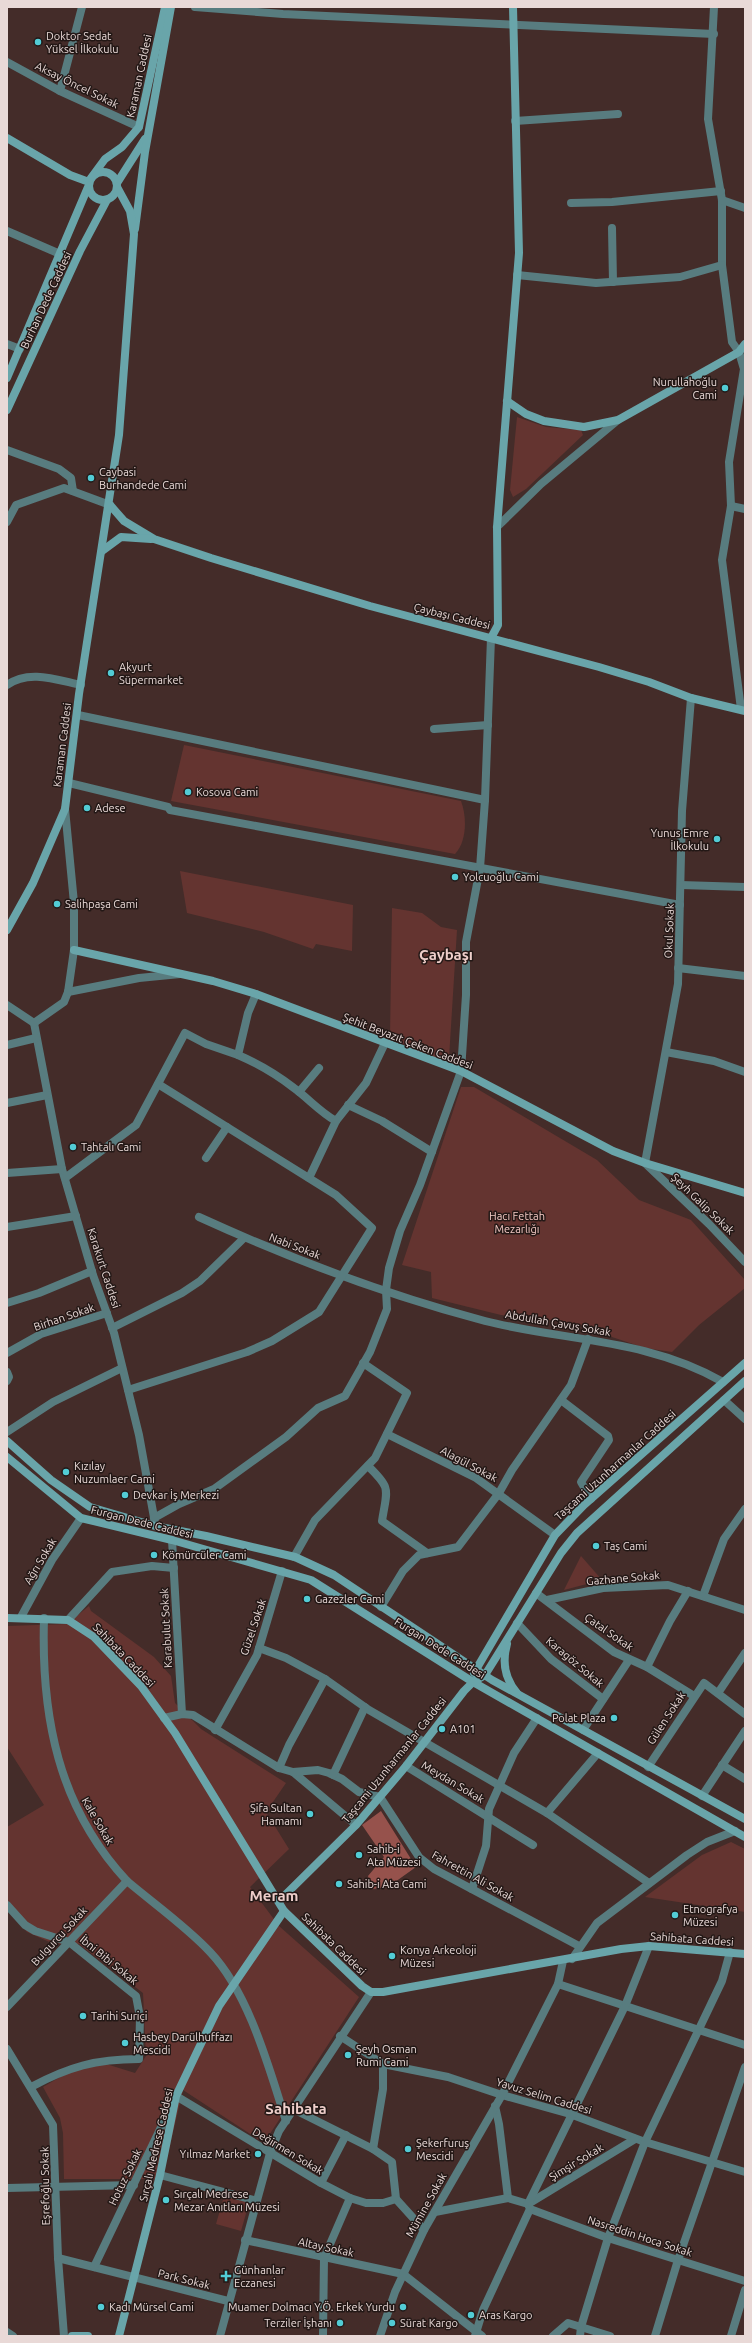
<svg xmlns="http://www.w3.org/2000/svg" width="752" height="2343" viewBox="0 0 752 2343" font-family="Ubuntu,sans-serif">
<style>
.green{fill:#643430}
.forest{fill:#96524c}
.lines{fill:none;stroke-linecap:round;stroke-linejoin:round}
.street{stroke:#587c7f;stroke-width:8}
.secondary{stroke:#69a5aa;stroke-width:8}
.poi-dot{fill:#52ccd5;stroke:#231816;stroke-width:1.5}
.labels{text-anchor:middle;dominant-baseline:central;stroke-width:3;stroke-linejoin:round;paint-order:stroke}
.poi-label{font-size:11px;fill:#e9d9d7;stroke:#231816;text-anchor:start}
.street-label{font-size:11px;fill:#e9d9d7;stroke:#231816}
.park-label{font-size:11px;fill:#f2c8c3;stroke:#231816}
.district-label{font-size:15px;font-weight:bold;fill:#eececa;stroke:#231816}
</style>
<rect width="100%" height="100%" fill="#442c29"/>
<g class="green">
<polygon points="517,417 546,427 581,430 583,435 526,489 513,497 510,490"/>
<path d="M184 745 461 801C467 817 467 841 455 854L171 801Z"/>
<polygon points="180,871 353,905 352,951 316,944 313,949 264,932 187,913"/>
<polygon points="392,908 422,913 441,927 457,930 449,1058 432,1058 390,1037"/>
<polygon points="461,1087 474,1087 597,1160 639,1200 691,1220 745,1280 745,1288 699,1325 672,1352 645,1348 609,1336 602,1330 561,1321 501,1315 432,1298 431,1272 402,1265"/>
<polygon points="581,1556 602,1580 564,1590"/>
<polygon points="89,1606 91,1611 154,1657 171,1676 175,1703 201,1729 286,1783 266,1812 289,1849 250,1887 279,1926 359,1997 264,2143 183,2090 162,2179 64,2179 63,2133 60,2118 43,2087 72,2070 103,2063 135,2073 146,2056 143,1993 79,1944 54,1944 27,1932 7,1909 7,1827 44,1805 7,1747 7,1626 67,1624"/>
<polygon points="731,1842 745,1849 745,1912 645,1897 702,1855"/>
<polygon points="226,2189 251,2196 241,2231 216,2224"/>
</g>
<polygon class="forest" points="381,1811 416,1867 388,1887 372,1889 368,1876 384,1857 362,1825"/>
<g class="lines">
<g class="street">
<polyline points="195,7 283,14 714,34"/>
<polyline points="714,7 708,119 722,200 722,265 732,342 739,352 744,369 729,462 731,506 722,560 741,709"/>
<polyline points="7,62 60,91 139,127"/>
<polyline points="60,91 82,7"/>
<polyline points="515,121 618,114"/>
<polyline points="722,200 745,208"/>
<polyline points="571,203 612,202 721,191"/>
<polyline points="612,228 613,282"/>
<polyline points="7,231 60,254"/>
<polyline points="517,275 596,283 680,277 722,265"/>
<polyline points="7,344 20,349"/>
<polyline points="7,450 59,469 71,478 73,491"/>
<polyline points="731,506 745,509"/>
<polyline points="7,522 16,505 64,488 110,505"/>
<polyline points="497,527 541,484 618,420"/>
<path d="M7 685C29 669 57 680 81 685"/>
<polyline points="691,698 682,811 678,984 645,1163 709,1224 745,1262"/>
<polyline points="78,715 485,800"/>
<polyline points="434,729 488,725"/>
<polyline points="69,783 168,807 170,810 680,905"/>
<polyline points="681,885 745,887"/>
<polyline points="678,968 745,976"/>
<polyline points="68,992 139,978 180,974"/>
<path d="M256 994 248 1013 238 1055C259 1064 276 1074 294 1088 309 1099 320 1112 336 1121L309 1178"/>
<polyline points="7,1005 34,1023"/>
<polyline points="34,1023 62,1169 93,1275 114,1333 139,1435 155,1523"/>
<polyline points="34,1023 64,1002 68,992 74,950 74,903 65,809"/>
<polyline points="7,1045 36,1038"/>
<polyline points="666,1052 714,1061 745,1072"/>
<polyline points="299,1092 319,1068"/>
<polyline points="7,1103 47,1095"/>
<polyline points="348,1105 382,1121 432,1152"/>
<polyline points="336,1121 366,1083 385,1043"/>
<polyline points="206,1158 227,1127"/>
<polyline points="7,1173 62,1169"/>
<polyline points="65,1178 136,1125 185,1033 206,1044 238,1055"/>
<path d="M199 1217C291 1259 387 1295 485 1321 565 1341 649 1339 723 1382"/>
<polyline points="7,1227 76,1216"/>
<polyline points="7,1303 39,1293 92,1271"/>
<polyline points="112,1328 182,1293 200,1281 244,1238"/>
<polyline points="7,1353 41,1334 107,1313"/>
<polyline points="7,1372 9,1377 7,1381"/>
<polyline points="128,1390 247,1352 272,1341 319,1312 372,1228 336,1195 158,1084"/>
<polyline points="561,1400 608,1436 609,1440 581,1482 591,1499"/>
<polyline points="724,1400 745,1419"/>
<polyline points="7,1432 53,1402 122,1368"/>
<polyline points="387,1434 476,1478 555,1535"/>
<path d="M368 1466C392 1489 387 1489 382 1521L427 1553"/>
<polyline points="154,1518 179,1504 214,1489 286,1437 318,1408 345,1396 370,1352 387,1309 386,1290 389,1268 400,1231 420,1185 461,1071 466,995 466,942 480,868 485,800 491,638"/>
<polyline points="172,1540 182,1714"/>
<polyline points="294,1557 315,1520 375,1458 407,1393 363,1363"/>
<polyline points="536,1593 614,1652 647,1667 694,1696"/>
<polyline points="703,1596 724,1539 745,1509"/>
<polyline points="547,1600 603,1588 668,1585 745,1610"/>
<polyline points="381,1607 403,1571 419,1555 458,1547 499,1493 512,1470 571,1385 588,1339"/>
<polyline points="21,1617 52,1560 81,1518"/>
<path d="M44 1618C41 1716 58 1807 127 1881 153 1903 188 1928 210 1952 249 1993 269 2068 286 2121"/>
<polyline points="68,1620 112,1572 152,1566 174,1568"/>
<polyline points="517,1623 551,1659 603,1699"/>
<polyline points="259,1648 286,1658 325,1679 369,1710 547,1813 649,1883"/>
<polyline points="647,1667 670,1621 688,1591"/>
<polyline points="718,1693 745,1653"/>
<polyline points="164,1718 182,1714 193,1715 279,1768 293,1772 356,1825"/>
<polyline points="215,1730 257,1655 282,1571"/>
<polyline points="583,1730 629,1660"/>
<polyline points="722,1765 745,1779"/>
<polyline points="406,1766 533,1845"/>
<polyline points="648,1767 704,1683 745,1714"/>
<polyline points="279,1768 289,1745 325,1679"/>
<polyline points="293,1772 318,1770 329,1773 342,1779 359,1792 380,1797 419,1857 434,1869 579,1946"/>
<polyline points="333,1775 365,1707"/>
<polyline points="702,1796 745,1731"/>
<polyline points="547,1813 598,1753"/>
<polyline points="472,1889 486,1846 489,1809 514,1753 537,1718"/>
<path d="M7 1905 25 1925 35 1931 69 1942 136 1996 140 2017 139 2059C96 2059 68 2067 31 2087"/>
<polyline points="572,1959 597,1923 687,1855 707,1842 735,1831"/>
<polyline points="558,1984 745,2045"/>
<polyline points="7,2007 127,1881"/>
<polyline points="340,2036 383,2064 448,2077 502,2095 570,2114 645,2142 745,2172"/>
<polyline points="7,2049 53,2125 58,2258 64,2336"/>
<polyline points="495,2106 499,2124 508,2198"/>
<polyline points="293,2109 373,2149 392,2162 396,2199 424,2230"/>
<polyline points="373,2149 383,2089 383,2064"/>
<polyline points="160,2175 257,2201"/>
<polyline points="321,2183 346,2135"/>
<polyline points="7,2188 134,2185"/>
<polyline points="530,2209 608,2238 745,2281"/>
<polyline points="435,2212 508,2198 528,2204 635,2139"/>
<polyline points="245,2240 403,2274 482,2336"/>
<polyline points="58,2258 228,2301"/>
<polyline points="94,2267 176,2096 321,2183 350,2198 366,2203 383,2203 396,2199"/>
<polyline points="7,2332 13,2336"/>
<polyline points="220,2336 270,2153 279,2131 371,1992"/>
<polyline points="323,2336 324,2258 350,2198"/>
<polyline points="380,2336 395,2292 424,2230 502,2095 558,1984 563,1961"/>
<polyline points="475,2336 483,2310 530,2209 528,2204 625,2006 649,1946"/>
<polyline points="553,2336 568,2323 610,2336"/>
<polyline points="580,2336 581,2327 608,2238 645,2142 722,1981 730,1952"/>
<polyline points="655,2336 678,2260 745,2067"/>
<polyline points="731,2336 745,2290"/>
</g>
<g class="secondary">
<polyline points="7,138 70,175 89,182"/>
<circle cx="103" cy="186" r="14"/>
<polyline points="91,178 105,159 122,147 139,127 165,7"/>
<polyline points="117,183 145,139"/>
<polyline points="135,229 145,152 171,7"/>
<polyline points="7,378 88,187"/>
<polyline points="507,401 526,414 544,421 584,427 618,420 739,352 745,344"/>
<polyline points="7,410 80,251 107,200"/>
<polyline points="110,505 124,521 154,539 211,558 370,606 599,667 649,682 691,698 745,711"/>
<polyline points="102,551 121,537 151,539"/>
<polyline points="491,638 498,625 497,527 519,253 513,7"/>
<polyline points="7,930 33,883 65,809 79,694 119,435 134,234 130,211 117,187"/>
<polyline points="74,950 213,981 256,994 461,1071 613,1151 645,1163 745,1193"/>
<polyline points="7,1441 51,1480 90,1507 155,1526 206,1536 295,1557 334,1575 492,1680 745,1819"/>
<polyline points="7,1457 81,1518 172,1540 311,1580 473,1682 745,1837"/>
<polyline points="7,1618 68,1620 94,1637 141,1686 175,1733 284,1911 362,1986 371,1992 383,1992 621,1949 649,1946 745,1954"/>
<path d="M507 1644C502 1662 505 1679 517 1693"/>
<polyline points="474,1673 555,1535 584,1505 745,1363"/>
<polyline points="279,1901 356,1825 406,1766 464,1691 473,1682 485,1675 561,1553 577,1533 745,1381"/>
<polyline points="72,2336 88,2336"/>
<polyline points="119,2336 160,2175 176,2096 219,2006 284,1911"/>
</g>
</g>
<g class="poi-dot">
<circle cx="38" cy="42" r="4"/>
<circle cx="725" cy="388" r="4"/>
<circle cx="91" cy="478" r="4"/>
<circle cx="111" cy="673" r="4"/>
<circle cx="188" cy="792" r="4"/>
<circle cx="87" cy="808" r="4"/>
<circle cx="717" cy="839" r="4"/>
<circle cx="455" cy="877" r="4"/>
<circle cx="57" cy="904" r="4"/>
<circle cx="73" cy="1147" r="4"/>
<circle cx="66" cy="1472" r="4"/>
<circle cx="125" cy="1495" r="4"/>
<circle cx="596" cy="1546" r="4"/>
<circle cx="154" cy="1555" r="4"/>
<circle cx="307" cy="1599" r="4"/>
<circle cx="614" cy="1718" r="4"/>
<circle cx="442" cy="1729" r="4"/>
<circle cx="310" cy="1814" r="4"/>
<circle cx="359" cy="1855" r="4"/>
<circle cx="339" cy="1884" r="4"/>
<circle cx="675" cy="1915" r="4"/>
<circle cx="392" cy="1956" r="4"/>
<circle cx="83" cy="2016" r="4"/>
<circle cx="125" cy="2043" r="4"/>
<circle cx="348" cy="2055" r="4"/>
<circle cx="408" cy="2149" r="4"/>
<circle cx="258" cy="2154" r="4"/>
<circle cx="166" cy="2200" r="4"/>
<path d="M224 2270h4v4h4v4h-4v4h-4v-4h-4v-4h4z"/>
<circle cx="101" cy="2307" r="4"/>
<circle cx="403" cy="2307" r="4"/>
<circle cx="471" cy="2315" r="4"/>
<circle cx="340" cy="2323" r="4"/>
<circle cx="392" cy="2323" r="4"/>
</g>
<g class="labels">
<g class="poi-label">
<text x="46" y="36">Doktor Sedat<tspan x="46" dy="13">Yüksel İlkokulu</tspan></text>
<text x="717" y="382" text-anchor="end">Nurullahoğlu<tspan x="717" dy="13">Cami</tspan></text>
<text x="99" y="472">Caybasi<tspan x="99" dy="13">Burhandede Cami</tspan></text>
<text x="119" y="667">Akyurt<tspan x="119" dy="13">Süpermarket</tspan></text>
<text x="196" y="792">Kosova Cami</text>
<text x="95" y="808">Adese</text>
<text x="709" y="833" text-anchor="end">Yunus Emre<tspan x="709" dy="13">İlkokulu</tspan></text>
<text x="463" y="877">Yolcuoğlu Cami</text>
<text x="65" y="904">Salihpaşa Cami</text>
<text x="81" y="1147">Tahtalı Cami</text>
<text x="74" y="1466">Kızılay<tspan x="74" dy="13">Nuzumlaer Cami</tspan></text>
<text x="133" y="1495">Devkar İş Merkezi</text>
<text x="604" y="1546">Taş Cami</text>
<text x="162" y="1555">Kömürcüler Cami</text>
<text x="315" y="1599">Gazezler Cami</text>
<text x="606" y="1718" text-anchor="end">Polat Plaza</text>
<text x="450" y="1729">A101</text>
<text x="302" y="1808" text-anchor="end">Şifa Sultan<tspan x="302" dy="13">Hamamı</tspan></text>
<text x="367" y="1849">Sahib-i<tspan x="367" dy="13">Ata Müzesi</tspan></text>
<text x="347" y="1884">Sahib-i Ata Cami</text>
<text x="683" y="1909">Etnografya<tspan x="683" dy="13">Müzesi</tspan></text>
<text x="400" y="1950">Konya Arkeoloji<tspan x="400" dy="13">Müzesi</tspan></text>
<text x="91" y="2016">Tarihi Suriçi</text>
<text x="133" y="2037">Hasbey Darülhuffazı<tspan x="133" dy="13">Mescidi</tspan></text>
<text x="356" y="2049">Şeyh Osman<tspan x="356" dy="13">Rumi Cami</tspan></text>
<text x="416" y="2143">Şekerfuruş<tspan x="416" dy="13">Mescidi</tspan></text>
<text x="250" y="2154" text-anchor="end">Yılmaz Market</text>
<text x="174" y="2194">Sırçalı Medrese<tspan x="174" dy="13">Mezar Anıtları Müzesi</tspan></text>
<text x="234" y="2270">Günhanlar<tspan x="234" dy="13">Eczanesi</tspan></text>
<text x="109" y="2307">Kadı Mürsel Cami</text>
<text x="395" y="2307" text-anchor="end">Muamer Dolmacı Y.Ö. Erkek Yurdu</text>
<text x="479" y="2315">Aras Kargo</text>
<text x="332" y="2323" text-anchor="end">Terziler İşhanı</text>
<text x="400" y="2323">Sürat Kargo</text>
</g>
<g class="street-label">
<text transform="translate(139 76) rotate(-78)">Karaman Caddesi</text>
<text transform="translate(77 85) rotate(26)">Aksay Öncel Sokak</text>
<text transform="translate(46 300) rotate(-65)">Burhan Dede Caddesi</text>
<text transform="translate(452 616) rotate(14)">Çaybaşı Caddesi</text>
<text transform="translate(62 745) rotate(-83)">Karaman Caddesi</text>
<text transform="translate(669 931) rotate(-88)">Okul Sokak</text>
<text transform="translate(408 1041) rotate(21)">Şehit Beyazıt Çeken Caddesi</text>
<text transform="translate(703 1204) rotate(44)">Şeyh Galip Sokak</text>
<text transform="translate(295 1246) rotate(21)">Nabi Sokak</text>
<text transform="translate(104 1268) rotate(72)">Karakurt Caddesi</text>
<text transform="translate(64 1317) rotate(-19)">Birhan Sokak</text>
<text transform="translate(558 1323) rotate(10)">Abdullah Çavuş Sokak</text>
<text transform="translate(469 1464) rotate(28)">Alagül Sokak</text>
<text transform="translate(615 1465) rotate(-42)">Taşcami Uzunharmanlar Caddesi</text>
<text transform="translate(142 1522) rotate(14)">Furgan Dede Caddesi</text>
<text transform="translate(40 1561) rotate(-59)">Ağrı Sokak</text>
<text transform="translate(623 1578) rotate(-5)">Gazhane Sokak</text>
<text transform="translate(253 1627) rotate(-71)">Güzel Sokak</text>
<text transform="translate(166 1628) rotate(-93)">Karabulut Sokak</text>
<text transform="translate(609 1632) rotate(35)">Çatal Sokak</text>
<text transform="translate(440 1648) rotate(32)">Furgan Dede Caddesi</text>
<text transform="translate(124 1655) rotate(46)">Sahibata Caddesi</text>
<text transform="translate(575 1662) rotate(40)">Karagöz Sokak</text>
<text transform="translate(666 1718) rotate(-57)">Gülen Sokak</text>
<text transform="translate(394 1760) rotate(-51)">Taşcami Uzunharmanlar Caddesi</text>
<text transform="translate(453 1782) rotate(31)">Meydan Sokak</text>
<text transform="translate(98 1821) rotate(60)">Kale Sokak</text>
<text transform="translate(473 1876) rotate(29)">Fahrettin Ali Sokak</text>
<text transform="translate(59 1936) rotate(-47)">Bulgurcu Sokak</text>
<text transform="translate(692 1939) rotate(4)">Sahibata Caddesi</text>
<text transform="translate(334 1944) rotate(44)">Sahibata Caddesi</text>
<text transform="translate(109 1960) rotate(39)">İbni Bibi Sokak</text>
<text transform="translate(544 2096) rotate(17)">Yavuz Selim Caddesi</text>
<text transform="translate(156 2145) rotate(-77)">Sırçalı Medrese Caddesi</text>
<text transform="translate(288 2151) rotate(31)">Değirmen Sokak</text>
<text transform="translate(576 2162) rotate(-31)">Şimşir Sokak</text>
<text transform="translate(125 2177) rotate(-64)">Hotuz Sokak</text>
<text transform="translate(45 2186) rotate(-91)">Eşrefoğlu Sokak</text>
<text transform="translate(426 2205) rotate(-61)">Mümine Sokak</text>
<text transform="translate(640 2236) rotate(18)">Nasreddin Hoca Sokak</text>
<text transform="translate(326 2247) rotate(12)">Altay Sokak</text>
<text transform="translate(184 2279) rotate(14)">Park Sokak</text>
</g>
<g class="park-label">
<text x="517" y="1216">Hacı Fettah<tspan x="517" dy="13">Mezarlığı</tspan></text>
</g>
<g class="district-label">
<text x="446" y="954">Çaybaşı</text>
<text x="274" y="1895">Meram</text>
<text x="296" y="2108">Sahibata</text>
</g>
</g>
<rect width="752" height="2343" fill="none" stroke="#e9d9d7" stroke-width="16"/>
</svg>
